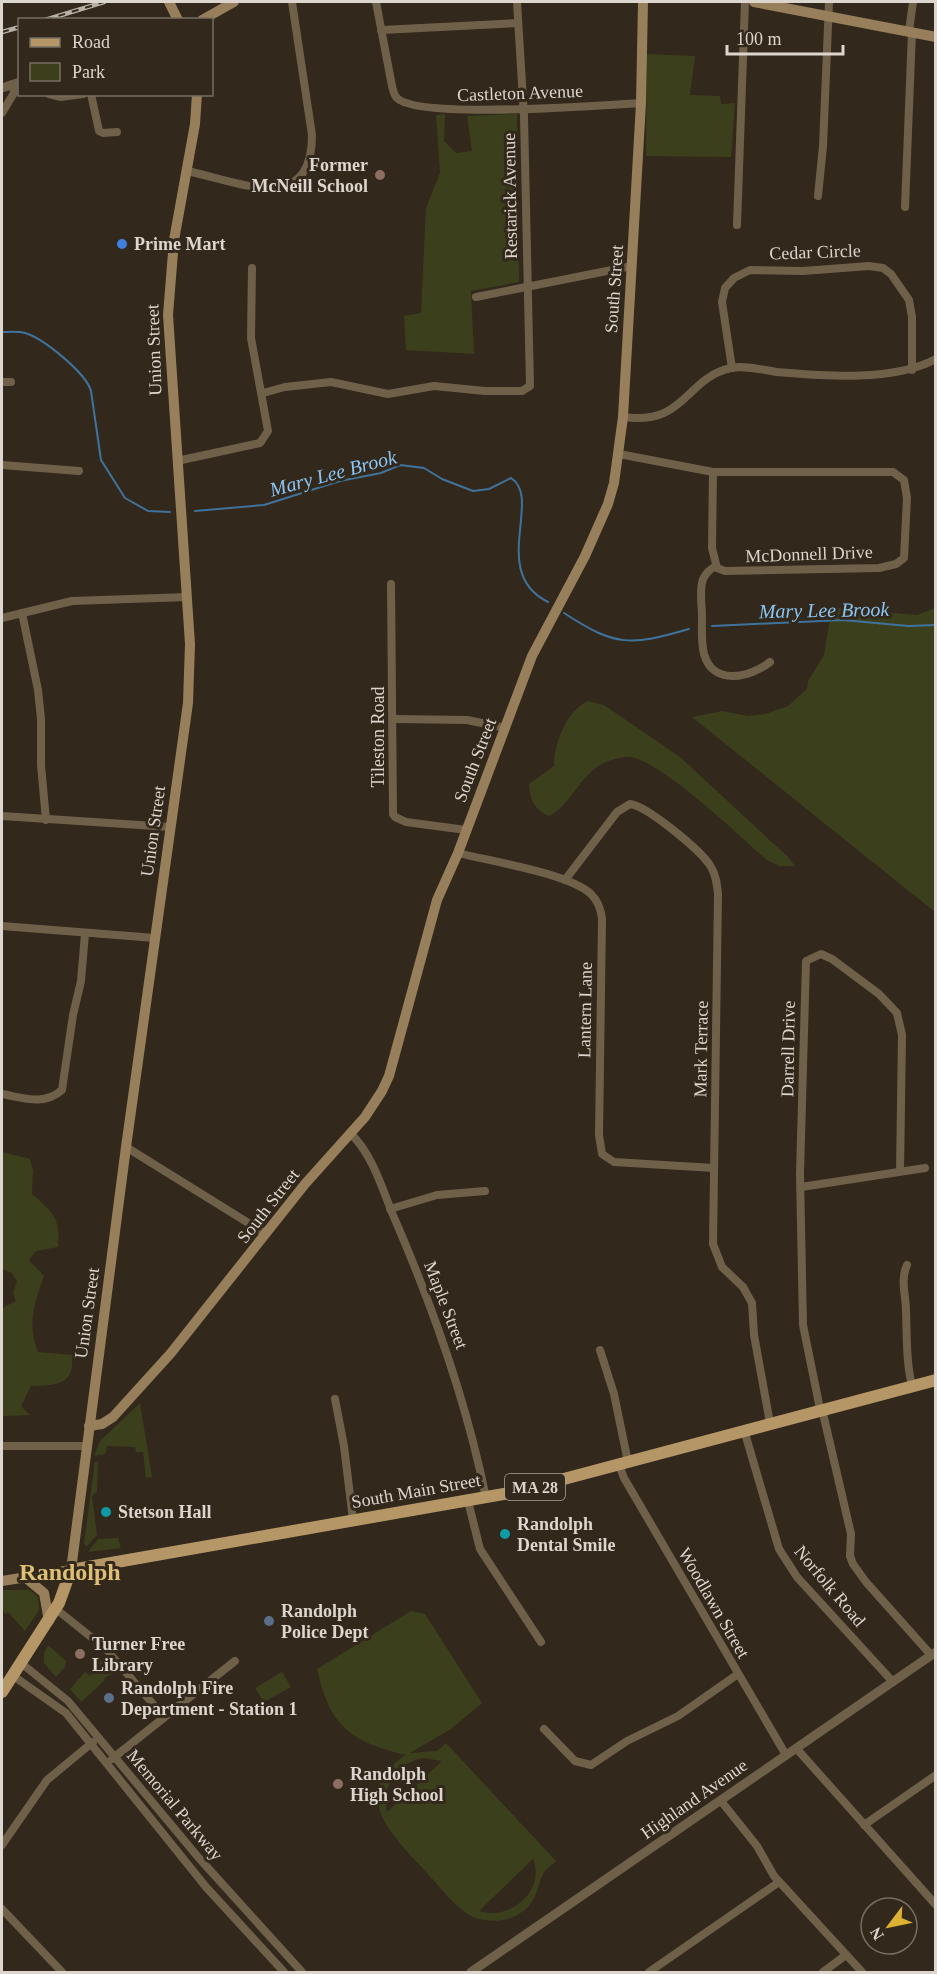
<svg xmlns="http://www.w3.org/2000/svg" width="937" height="1974" viewBox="0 0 937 1974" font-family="Georgia,serif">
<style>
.green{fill:#3c3f1c;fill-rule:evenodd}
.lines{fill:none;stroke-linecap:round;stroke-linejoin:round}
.stream{stroke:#3f739d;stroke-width:2}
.minor{stroke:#6f604a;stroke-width:8}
.tertiary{stroke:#6f604a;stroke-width:9}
.secondary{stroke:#967f5a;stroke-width:10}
.primary{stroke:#b59667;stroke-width:12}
.rail-casing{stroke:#b7b0a7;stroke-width:4.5}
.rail{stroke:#32281b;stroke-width:2;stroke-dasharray:7;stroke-linecap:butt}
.education-dot{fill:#8d6e63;stroke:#32281b;stroke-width:2}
.shop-dot{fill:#3f7fe0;stroke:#32281b;stroke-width:2}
.culture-dot{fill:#0f9aa8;stroke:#32281b;stroke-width:2}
.service-dot{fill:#5c6f8a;stroke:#32281b;stroke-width:2}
.labels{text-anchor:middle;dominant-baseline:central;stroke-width:6;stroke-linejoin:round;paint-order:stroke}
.shield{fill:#32281b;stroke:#aaa298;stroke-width:1.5}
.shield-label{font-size:16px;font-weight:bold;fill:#ddd6ce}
.street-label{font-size:18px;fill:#ddd6ce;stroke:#32281b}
.poi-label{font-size:18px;font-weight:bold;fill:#ddd6ce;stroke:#32281b;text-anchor:start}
.water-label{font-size:20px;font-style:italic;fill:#8ac5f6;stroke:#32281b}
.district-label{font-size:24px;font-weight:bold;fill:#ddc075;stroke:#32281b}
</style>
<rect width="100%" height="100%" fill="#32281b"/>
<g class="green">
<polygon points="647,54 695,56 690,95 720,96 721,104 735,103 731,157 646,156"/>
<polygon points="445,114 444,141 456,153 472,151 467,116 517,114 519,282 471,291 474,354 406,350 404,316 421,313 426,208 440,173 436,115"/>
<polygon points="839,608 917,615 935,608 935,912 692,717 722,711 748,716 765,714 788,706 807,689 808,681 824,655 831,612"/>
<path d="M588 701 604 705 680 757 788 857 795 866H779L767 860C739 836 664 763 631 757 625 756 610 760 604 763 578 776 572 805 549 816 534 809 530 800 529 784L554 766C554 744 566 711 588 701Z"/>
<path d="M2 1152 30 1159 33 1171 32 1194C53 1213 61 1218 58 1247L36 1251 29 1260 44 1276C34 1304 27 1324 38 1352L72 1355C75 1386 56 1385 31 1386L21 1406 30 1415 2 1416V1308L16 1301 13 1293 17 1281 12 1273 2 1269Z"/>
<polygon points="140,1403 152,1477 146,1478 143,1452 136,1452 135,1447 107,1446 105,1454 94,1456 100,1441"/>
<polygon points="95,1462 98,1462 97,1491 92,1496 97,1535 86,1547 84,1543"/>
<polygon points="118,1538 121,1548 88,1552 98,1539"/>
<polygon points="2,1590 30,1590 38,1597 39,1610 25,1631 8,1612 5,1614 2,1607"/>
<path d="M411 1611 425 1614 482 1703 451 1729 410 1753 437 1751 446 1743 556 1861C552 1865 545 1869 543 1874 535 1893 536 1907 513 1917 501 1922 486 1922 473 1917 455 1908 441 1888 427 1873 394 1837 347 1796 405 1755 350 1741 330 1727 317 1669ZM423 1758 442 1761 387 1812C381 1786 397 1763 423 1758ZM533 1859C546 1891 510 1921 479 1911Z"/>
<polygon points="48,1645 66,1661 65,1667 56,1677 44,1663 44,1653"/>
<polygon points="101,1660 114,1673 104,1678 105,1680 81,1702 70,1689 85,1672 90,1676"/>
<polygon points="282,1672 291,1687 264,1702 255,1688"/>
</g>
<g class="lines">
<g class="stream">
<path d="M2 332C9 332 18 331 25 333 43 338 86 373 91 391L101 460 125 498 148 511 170 512"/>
<path d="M195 511 264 505 340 481 381 473 400 465 424 468 442 479 473 491 489 489 511 478C543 498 489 573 548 602"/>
<path d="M564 613C616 647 630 646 689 629"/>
<polyline points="712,626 843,620 908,626 936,625"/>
</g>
<g class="minor">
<path d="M376 2 392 86C393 90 394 95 397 98 419 120 603 105 641 103"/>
<polyline points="381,30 518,23"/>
<polyline points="909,31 913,2"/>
<polyline points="49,94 61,97 83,94"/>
<polyline points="91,94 99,131 103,133 117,132"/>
<polyline points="2,113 14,93 13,84"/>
<path d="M187 171C239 182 312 217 312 135L292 2"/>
<polyline points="818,196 823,146 829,2"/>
<polyline points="905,207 912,32"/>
<polyline points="737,225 745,2"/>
<polyline points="476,297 632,266"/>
<polyline points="732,368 722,302 725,288 734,278 750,270 803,271 869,266 883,268 891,274 909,300 912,317 912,370"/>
<polyline points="2,382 11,382"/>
<polyline points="263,393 285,387 331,382 388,394 434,386 485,391 522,391 530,386 524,116 517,2"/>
<path d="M623 417C686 426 685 378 731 368 745 365 763 370 777 372 825 376 892 382 936 359"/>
<polyline points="619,454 713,472 893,472 904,480 907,498 904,558 896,564 879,568 725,571 717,568 712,548 713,472"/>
<polyline points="177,461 260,443 268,431 251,338 252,268"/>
<polyline points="2,465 79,471"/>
<path d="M716 566C710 569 706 573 703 579 699 590 702 605 702 616 702 628 701 642 704 654 713 687 751 677 770 662"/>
<polyline points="391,584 393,814 395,817 406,822 466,830"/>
<polyline points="22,613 38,690 41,719 41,765 46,820"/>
<polyline points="2,618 72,601 187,597"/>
<polyline points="393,719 467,720 506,728"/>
<polyline points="2,816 170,827"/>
<path d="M458 853C489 861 568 873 591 894 598 901 601 909 602 919L599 1135 602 1154 614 1162 714 1168"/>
<path d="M565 880 617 812 630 804C647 806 702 851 711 867 716 875 717 884 718 894L713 1244 722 1267 743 1287 752 1303 754 1335 770 1423"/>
<polyline points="2,926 155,938"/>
<path d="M2 1094C24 1098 44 1106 62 1090L73 1015 81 981 85 934"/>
<path d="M351 1134C372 1154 382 1188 393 1215 433 1307 466 1399 486 1498"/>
<polyline points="126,1147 266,1234"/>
<polyline points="801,1187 925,1168"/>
<polyline points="390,1209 437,1195 485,1191"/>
<path d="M907 1265C900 1281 906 1295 906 1311 907 1337 906 1361 912 1386"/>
<polyline points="600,1350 614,1394 628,1462"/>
<polyline points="335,1399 344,1446 353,1520"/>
<polyline points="820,1409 803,1325 800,1174 806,961 821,954 832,959 879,994 897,1013 902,1035 900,1171"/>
<polyline points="822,1409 851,1534 850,1556 853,1564 866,1582 931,1655"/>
<polyline points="744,1430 779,1549 797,1577 893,1682"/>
<polyline points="2,1446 86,1446"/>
<polyline points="619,1465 624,1478 786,1755"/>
<polyline points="468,1501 480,1549 541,1642"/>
<polyline points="56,1609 106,1649 164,1717"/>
<polyline points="21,1663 68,1701 198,1857 302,1972"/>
<polyline points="12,1675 66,1713 206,1887 284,1972"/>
<polyline points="544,1729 575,1761 591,1765 627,1741 678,1716 738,1674"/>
<polyline points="796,1748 936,1905"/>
<polyline points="112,1759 235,1661"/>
<polyline points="721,1801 757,1846 774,1876 862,1972"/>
<polyline points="864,1825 936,1775"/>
<polyline points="2,1845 47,1780 93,1742"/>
<polyline points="2,1909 62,1972"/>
<polyline points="649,1972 779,1882"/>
<polyline points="823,1972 846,1955"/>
</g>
<g class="tertiary">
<polyline points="2,88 20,82"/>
<polyline points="471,1972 936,1652"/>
</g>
<g class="secondary">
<polyline points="169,2 178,20"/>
<polyline points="754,2 936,37"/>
<polyline points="202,20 234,2"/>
<polyline points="89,1426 102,1424 113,1417 171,1353 305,1184 365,1117 382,1091 389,1076 437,900 458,853 532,656 585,556 608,504 614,483 623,417 641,103 643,2"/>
<polyline points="26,1578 44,1593 49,1621"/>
<polyline points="2,1581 71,1570 126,1147 188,703 190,644 168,315 174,240 195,124 197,94"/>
</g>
<polyline class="primary" points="2,1692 59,1603 71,1570 515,1492 936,1380"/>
<defs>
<g id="rail">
<polyline points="45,20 104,2"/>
<polyline points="2,32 20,27"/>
</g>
</defs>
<use href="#rail" class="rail-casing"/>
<use href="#rail" class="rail"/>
</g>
<g class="education-dot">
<circle cx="380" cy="175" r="6"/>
<circle cx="80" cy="1654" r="6"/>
<circle cx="338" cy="1784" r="6"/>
</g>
<circle class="shop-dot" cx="122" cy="244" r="6"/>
<g class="culture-dot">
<circle cx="106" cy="1512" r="6"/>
<circle cx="505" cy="1534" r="6"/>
</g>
<g class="service-dot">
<circle cx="269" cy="1621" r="6"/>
<circle cx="109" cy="1698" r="6"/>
</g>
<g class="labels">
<rect class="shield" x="505" y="1474" width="60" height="26" rx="4.5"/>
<g class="shield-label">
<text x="535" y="1487">MA 28</text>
</g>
<g class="street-label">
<text transform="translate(520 93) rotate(-2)">Castleton Avenue</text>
<text transform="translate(510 196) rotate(-91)">Restarick Avenue</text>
<text transform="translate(815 252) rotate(-2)">Cedar Circle</text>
<text transform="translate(614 289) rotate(-86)">South Street</text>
<text transform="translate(154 350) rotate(-92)">Union Street</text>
<text transform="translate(809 554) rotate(-2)">McDonnell Drive</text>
<text transform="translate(378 737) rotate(-90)">Tileston Road</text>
<text transform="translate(475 760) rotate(-69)">South Street</text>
<text transform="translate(153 831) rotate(-82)">Union Street</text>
<text transform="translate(585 1010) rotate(-89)">Lantern Lane</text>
<text transform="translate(701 1049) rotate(-89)">Mark Terrace</text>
<text transform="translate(788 1049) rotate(-89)">Darrell Drive</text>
<text transform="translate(268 1206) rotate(-52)">South Street</text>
<text transform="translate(446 1305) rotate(69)">Maple Street</text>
<text transform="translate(87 1313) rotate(-82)">Union Street</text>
<text transform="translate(416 1491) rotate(-10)">South Main Street</text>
<text transform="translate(830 1586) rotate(50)">Norfolk Road</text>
<text transform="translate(714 1603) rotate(60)">Woodlawn Street</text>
<text transform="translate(694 1799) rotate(-35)">Highland Avenue</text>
<text transform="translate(175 1805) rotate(50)">Memorial Parkway</text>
</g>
<g class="poi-label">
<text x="368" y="165" text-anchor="end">Former<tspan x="368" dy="21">McNeill School</tspan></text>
<text x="134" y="244">Prime Mart</text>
<text x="118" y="1512">Stetson Hall</text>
<text x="517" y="1524">Randolph<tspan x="517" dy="21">Dental Smile</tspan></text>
<text x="281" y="1611">Randolph<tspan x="281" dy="21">Police Dept</tspan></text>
<text x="92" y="1644">Turner Free<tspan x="92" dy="21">Library</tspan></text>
<text x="121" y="1688">Randolph Fire<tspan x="121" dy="21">Department - Station 1</tspan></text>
<text x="350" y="1774">Randolph<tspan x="350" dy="21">High School</tspan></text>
</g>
<g class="water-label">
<text transform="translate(333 473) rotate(-15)">Mary Lee Brook</text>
<text transform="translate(824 610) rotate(-1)">Mary Lee Brook</text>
</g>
<g class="district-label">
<text x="70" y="1572">Randolph</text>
</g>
</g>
<rect width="937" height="1974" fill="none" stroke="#ddd6ce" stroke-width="6"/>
<rect x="18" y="18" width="195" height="78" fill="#32281b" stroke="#766e63" stroke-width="1.5"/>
<rect x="30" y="38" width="30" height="9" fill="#b59667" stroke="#766e63" stroke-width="1.5"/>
<text x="72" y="48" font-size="18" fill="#ddd6ce">Road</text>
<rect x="30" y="63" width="30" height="18" fill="#3c3f1c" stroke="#766e63" stroke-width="1.5"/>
<text x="72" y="78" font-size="18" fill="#ddd6ce">Park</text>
<g transform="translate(889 1926) rotate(238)"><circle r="28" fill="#32281b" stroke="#766e63" stroke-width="1.5"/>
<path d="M0-4.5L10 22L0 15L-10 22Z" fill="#ddb233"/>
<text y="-9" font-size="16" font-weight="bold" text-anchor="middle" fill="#ddd6ce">N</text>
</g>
<path d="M727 45v9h116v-9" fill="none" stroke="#ddd6ce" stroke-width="3"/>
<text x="736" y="45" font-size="18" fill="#ddd6ce" stroke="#32281b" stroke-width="4.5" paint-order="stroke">100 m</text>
</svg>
